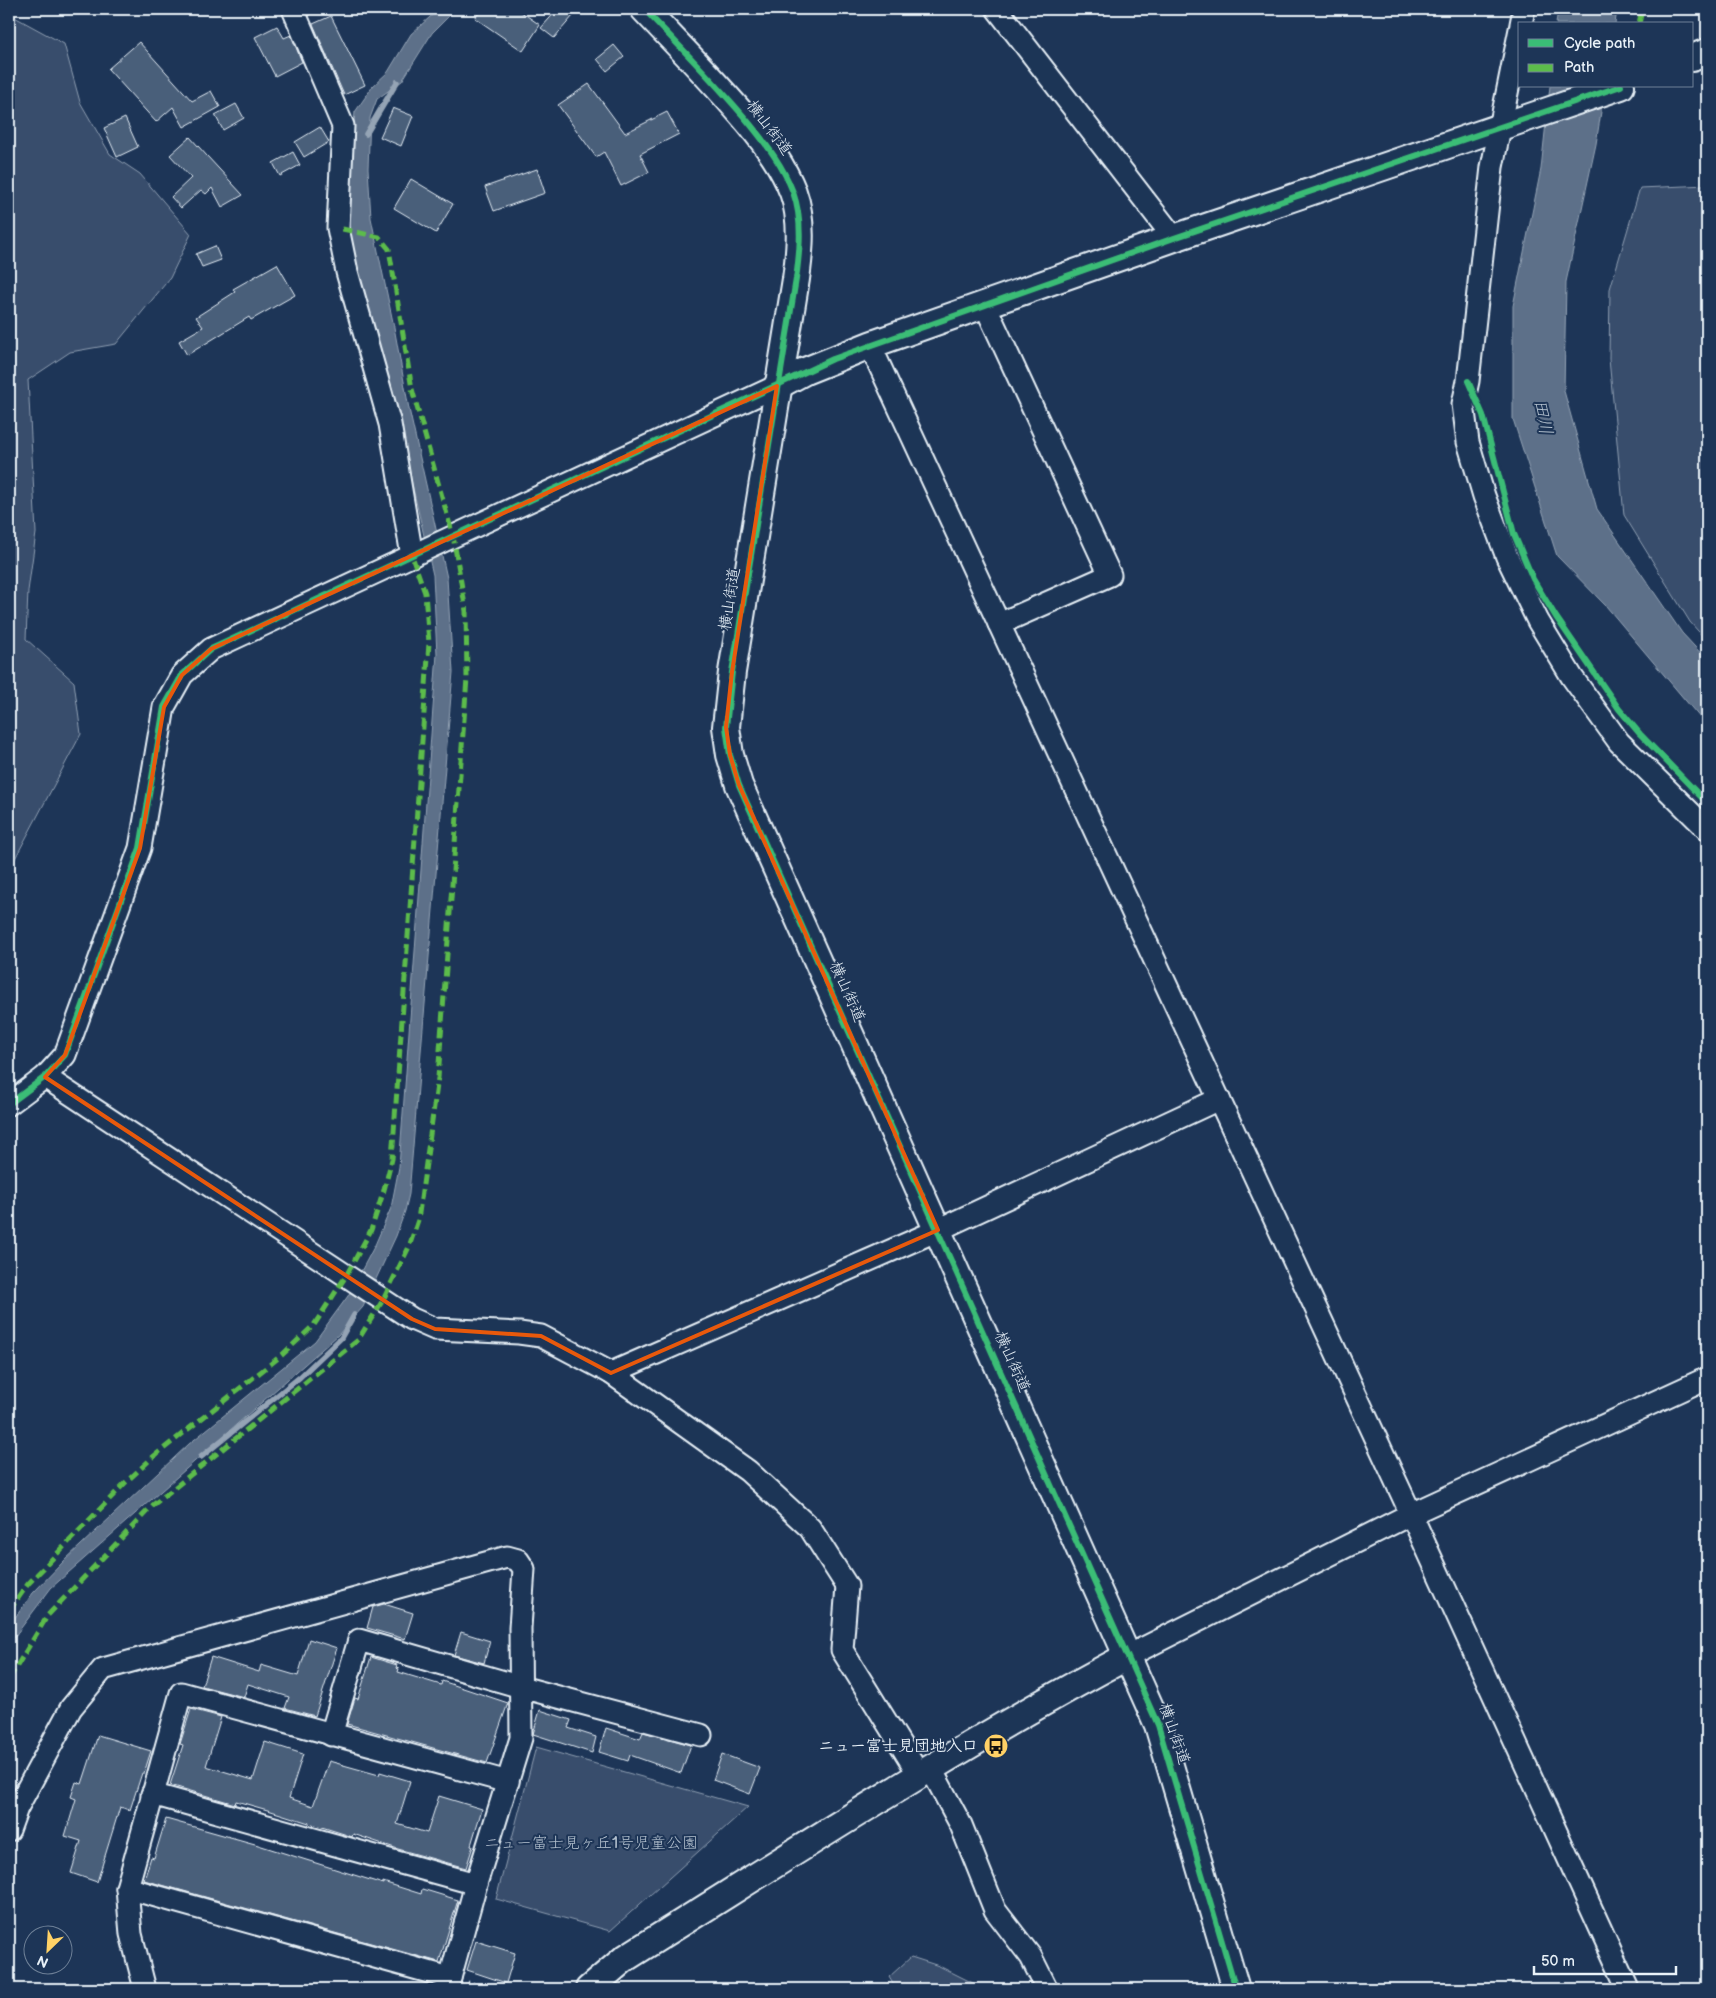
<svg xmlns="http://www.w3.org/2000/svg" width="1716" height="1998" viewBox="0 0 1716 1998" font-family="'Balsamiq Sans','Klee One',sans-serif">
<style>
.green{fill:#374d6c;stroke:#909fb2}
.water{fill:#5d7089;stroke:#95a4b5}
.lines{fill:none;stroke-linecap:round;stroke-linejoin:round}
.stream{stroke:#95a4b5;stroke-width:5.5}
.building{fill:#495e7a;stroke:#e8f1f8}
.minor-casing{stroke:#e8f1f8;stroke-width:25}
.tertiary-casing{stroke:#e8f1f8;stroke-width:30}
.path{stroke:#e8f1f8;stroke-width:3;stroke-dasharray:1 4;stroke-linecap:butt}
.minor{stroke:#1d3557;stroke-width:21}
.tertiary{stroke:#1d3557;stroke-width:26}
.quiet{stroke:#5cbc4b;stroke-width:5;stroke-dasharray:10 5;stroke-linecap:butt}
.cycleway-casing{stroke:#1d3557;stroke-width:9}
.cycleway{stroke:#3abd76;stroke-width:6}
.marked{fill:none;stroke:#e8590c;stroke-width:4;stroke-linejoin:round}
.labels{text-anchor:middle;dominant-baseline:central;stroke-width:4;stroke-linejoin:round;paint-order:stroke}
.street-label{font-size:16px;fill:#e8f1f8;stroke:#1d3557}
.poi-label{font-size:16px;font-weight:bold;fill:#e8f1f8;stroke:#1d3557;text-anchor:end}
.park-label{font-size:16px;fill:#b3c0ce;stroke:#1d3557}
.water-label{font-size:18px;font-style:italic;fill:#b7c4d1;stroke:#1d3557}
</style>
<rect width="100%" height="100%" fill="#1d3557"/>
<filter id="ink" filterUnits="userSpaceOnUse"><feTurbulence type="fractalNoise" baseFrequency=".02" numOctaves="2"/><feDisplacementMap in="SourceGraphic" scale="10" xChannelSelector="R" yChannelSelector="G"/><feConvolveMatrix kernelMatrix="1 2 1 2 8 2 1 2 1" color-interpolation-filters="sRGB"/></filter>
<g filter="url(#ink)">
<g class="green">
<polygon points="9,14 64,44 80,102 110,154 140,174 191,234 170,278 116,344 70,352 28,380 36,533 28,591 26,639 74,682 81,734 9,870"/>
<polygon points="1707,185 1707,641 1690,622 1624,515 1609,359 1610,289 1640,188"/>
<polygon points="536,1747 748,1807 610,1931 496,1899"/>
<polygon points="911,1957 939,1966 985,1989 896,1989 889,1977"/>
</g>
<g class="water">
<polygon points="439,9 456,9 432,33 402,81 377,99 370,118 368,168 371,218 394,327 409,409 447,578 453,672 409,1194 405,1211 396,1236 363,1307 338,1335 51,1588 15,1636 9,1646 9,1628 14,1619 33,1593 65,1560 189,1444 315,1341 348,1296 375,1245 391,1208 399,1167 437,654 433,575 395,410 352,245 348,193 355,112 373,86 388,72 411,34"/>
<polygon points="1558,9 1617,9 1615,24 1556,24"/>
<polygon points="1550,86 1605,86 1596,144 1566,282 1564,391 1597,509 1682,633 1707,660 1707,726 1606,606 1557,556 1513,419 1513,306 1541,169"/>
</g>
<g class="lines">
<g class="stream">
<polyline points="366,134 397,82"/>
<polyline points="201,1457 300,1377 341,1338 354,1315"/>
</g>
</g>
<g class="building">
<polygon points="482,9 517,9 540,25 523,51 475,18"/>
<polygon points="558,9 579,9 554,38 541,28"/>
<polygon points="331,16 365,85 344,95 313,24"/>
<polygon points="277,26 284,38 291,35 302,62 275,76 255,37"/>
<polygon points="139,42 192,101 211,91 220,107 184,127 173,107 156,122 108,69"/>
<polygon points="614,45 624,57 607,71 597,59"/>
<polygon points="589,84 625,133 667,112 679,134 640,154 649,172 621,186 604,152 596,157 558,105"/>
<polygon points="236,104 244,118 223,130 215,115"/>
<polygon points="393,108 413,116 401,146 380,137"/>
<polygon points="125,118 138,147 117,157 104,128"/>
<polygon points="320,127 329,142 304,157 295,142"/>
<polygon points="190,137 207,156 243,195 222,207 212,188 206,194 201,190 181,208 171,197 191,178 170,155"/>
<polygon points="293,152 300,165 280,176 273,163"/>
<polygon points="537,169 545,193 494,211 485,187"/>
<polygon points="411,179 453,204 436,233 394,208"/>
<polygon points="215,246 221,260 202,267 196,254"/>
<polygon points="277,264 295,295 251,320 249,317 187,355 179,341 203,327 196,317 235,292 233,289"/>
<polygon points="384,1604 413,1613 405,1639 367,1628 373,1607"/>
<polygon points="461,1632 490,1641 484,1663 454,1655"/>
<polygon points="309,1639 337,1648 315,1716 285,1708 289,1697 248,1684 244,1697 202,1686 211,1657 259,1672 261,1665 298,1676"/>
<polygon points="371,1657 397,1665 396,1668 399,1669 398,1672 441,1685 442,1681 508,1703 487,1763 347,1724 355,1698 358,1699"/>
<polygon points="191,1709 221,1717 206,1766 253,1780 265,1742 303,1754 289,1798 313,1806 329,1761 379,1775 380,1772 410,1781 397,1824 427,1833 439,1796 482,1809 471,1845 473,1846 466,1868 398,1849 353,1834 352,1837 344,1834 271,1811 236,1801 235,1804 170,1785 183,1745 180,1744"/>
<polygon points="540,1710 571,1720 568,1728 596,1737 592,1753 533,1734"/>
<polygon points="606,1728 640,1739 643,1732 691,1745 681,1773 630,1755 628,1761 599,1752"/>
<polygon points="98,1735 151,1751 144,1773 142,1773 130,1810 120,1807 97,1882 71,1873 81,1841 65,1836 76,1799 71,1797 76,1782 82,1784"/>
<polygon points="722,1754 760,1768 750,1794 713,1780"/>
<polygon points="166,1819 255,1844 383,1884 383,1882 421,1894 422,1889 458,1900 439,1962 144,1880 151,1857 154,1858"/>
<polygon points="476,1941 515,1953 506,1983 467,1970"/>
</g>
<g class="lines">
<defs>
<g id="minor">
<polyline points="293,9 343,126 338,228 347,272 390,424 412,556"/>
<polyline points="997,9 1174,238"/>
<polyline points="1521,24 1524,9"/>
<polyline points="1520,29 1492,167 1468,381 1463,404 1468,442 1484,496 1507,557 1538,621 1572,677 1619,742 1707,829"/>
<polyline points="985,305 1110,575 999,624"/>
<polyline points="870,345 1411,1514 1628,1989"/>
<polyline points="45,1077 412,1319 435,1329 519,1333 541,1336 611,1373 748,1471 810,1528 847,1586 842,1650 920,1776"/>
<polyline points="9,1104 45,1077 65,1055 140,848 164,707 182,675 211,649 777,386"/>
<polyline points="611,1373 938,1230 1219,1099"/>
<polyline points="1128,1656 1411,1514 1707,1378"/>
<polyline points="331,1735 359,1640 521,1687 701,1735"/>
<polyline points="931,1769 961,1825 995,1910 1031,1957 1047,1989"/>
<polyline points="152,1794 476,1884"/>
<polyline points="9,1830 17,1808 71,1708 103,1669 507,1557 518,1560 524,1569 520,1628 521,1738 476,1884 447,1989"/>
<polyline points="127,1888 450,1978"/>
<polyline points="145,1989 131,1934 127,1888 181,1693 508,1782"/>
</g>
<g id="tertiary">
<path d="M644 9C680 47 717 84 750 124 767 145 783 166 793 192 803 220 800 250 796 279L732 672 726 727 730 755 739 785 1158 1725 1236 1989"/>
<polyline points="1692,58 1707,52"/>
<polyline points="777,386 805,371 870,345 1174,238 1621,86"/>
<path d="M589 1989 624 1959 651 1942C808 1844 964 1743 1128 1656"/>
</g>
</defs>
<use href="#minor" class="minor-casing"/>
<use href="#tertiary" class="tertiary-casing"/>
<polyline class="path" points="468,1982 494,1989"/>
<use href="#minor" class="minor"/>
<use href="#tertiary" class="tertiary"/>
<g class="quiet">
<polyline points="1639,24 1642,9"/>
<polyline points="9,1611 28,1584 125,1483 153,1457 282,1355 314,1325 346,1276 371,1230 384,1190 392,1159 429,643 425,593 412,556"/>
<polyline points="9,1679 48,1615 153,1505 358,1340 383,1300 409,1247 418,1220 438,1078 467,678 466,611 453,536 412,389 389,249 379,237 338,228"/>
</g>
<defs>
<g id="cycleway">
<path d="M644 9C680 47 717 84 750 124 767 145 783 166 793 192 803 220 800 250 796 279L732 672 726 727 730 755 739 785 1158 1725 1236 1989"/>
<polyline points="1468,381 1483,415 1514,534 1533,579 1556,617 1619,709 1640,734 1707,803"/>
<polyline points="9,1104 45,1077 65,1055 140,848 164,707 182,675 211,649 833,359 1174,238 1621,86"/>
</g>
</defs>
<use href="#cycleway" class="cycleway-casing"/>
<use href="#cycleway" class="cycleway"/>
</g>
</g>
<path class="marked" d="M777 386 732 672 726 727 730 755 739 785 938 1230 611 1373 541 1336 435 1329 412 1319 45 1077 65 1055 140 848 164 707 182 675 211 649Z"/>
<defs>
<symbol id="bus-disc" viewBox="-11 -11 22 22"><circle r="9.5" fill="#ffd166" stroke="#1d3557"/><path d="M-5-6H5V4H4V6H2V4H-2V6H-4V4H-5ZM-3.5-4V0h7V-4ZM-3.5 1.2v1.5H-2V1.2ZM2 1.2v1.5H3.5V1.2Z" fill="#111"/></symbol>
</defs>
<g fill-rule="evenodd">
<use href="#bus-disc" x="982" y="1732" width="28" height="28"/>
</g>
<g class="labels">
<g class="street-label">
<text transform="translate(769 128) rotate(53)">横山街道</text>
<text transform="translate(730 599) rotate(-81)">横山街道</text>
<text transform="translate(847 992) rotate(66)">横山街道</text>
<text transform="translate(1012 1362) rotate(66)">横山街道</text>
<text transform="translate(1174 1734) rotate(71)">横山街道</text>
</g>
<g class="poi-label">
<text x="978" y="1746">ニュー富士見団地入口</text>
</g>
<g class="park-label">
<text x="591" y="1843">ニュー富士見ヶ丘1号児童公園</text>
</g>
<g class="water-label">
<text transform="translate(1543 417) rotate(79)">田川</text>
</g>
</g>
<rect width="1716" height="1998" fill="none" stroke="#1d3557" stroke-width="30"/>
<rect x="15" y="15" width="1686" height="1968" fill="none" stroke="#e8f1f8" stroke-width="2" filter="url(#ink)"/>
<rect x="1518" y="22" width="175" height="65" fill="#1d3557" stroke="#6e8097"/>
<rect x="1528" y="39" width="25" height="8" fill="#3abd76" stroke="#6e8097"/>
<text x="1564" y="48" font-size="15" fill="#e8f1f8">Cycle path</text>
<rect x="1528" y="64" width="25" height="8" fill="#5cbc4b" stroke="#6e8097"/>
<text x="1564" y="72" font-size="15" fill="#e8f1f8">Path</text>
<g transform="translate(48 1950) rotate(205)"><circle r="24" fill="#1d3557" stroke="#6e8097"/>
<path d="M0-4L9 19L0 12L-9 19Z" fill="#ffd166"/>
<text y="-8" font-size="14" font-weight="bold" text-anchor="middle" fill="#e8f1f8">N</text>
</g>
<path d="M1534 1966v8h142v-8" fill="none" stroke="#e8f1f8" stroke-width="2.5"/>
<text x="1541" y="1966" font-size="15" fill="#e8f1f8" stroke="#1d3557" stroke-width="4" paint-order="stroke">50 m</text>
</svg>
